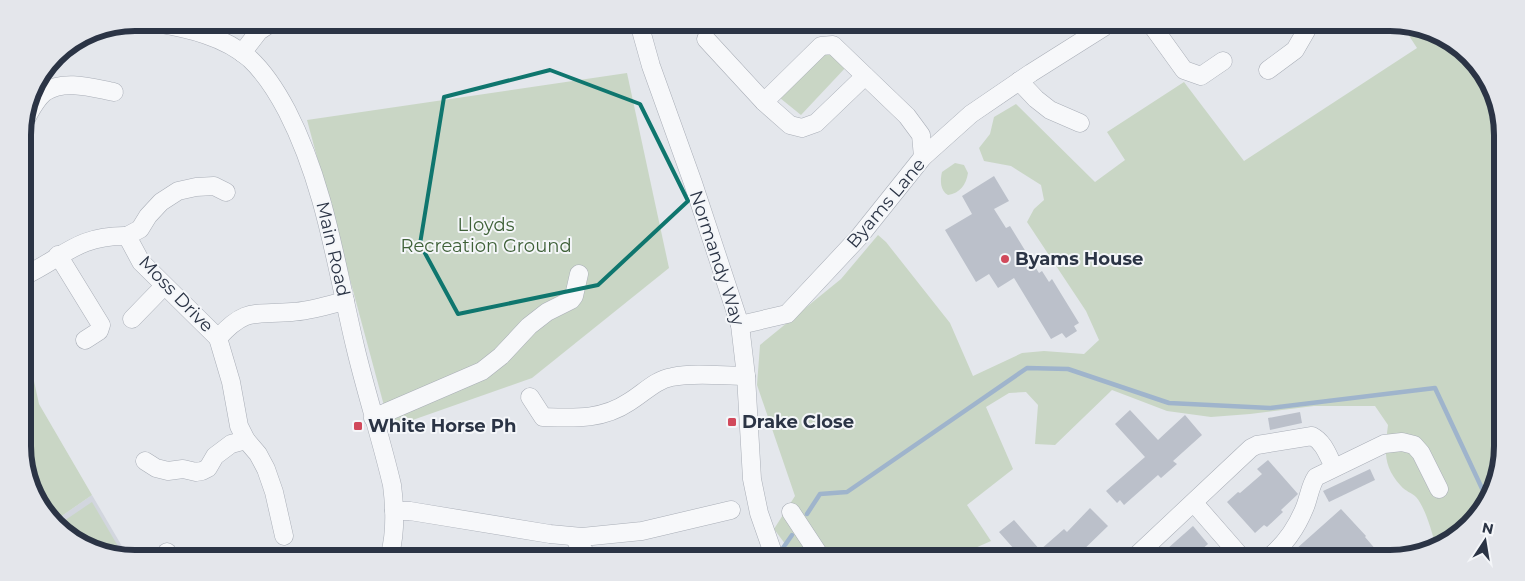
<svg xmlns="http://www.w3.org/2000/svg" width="1525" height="581" viewBox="0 0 1525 581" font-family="Montserrat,sans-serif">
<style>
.built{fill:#d2d6de}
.green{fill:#c9d6c5}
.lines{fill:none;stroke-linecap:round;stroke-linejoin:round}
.stream{stroke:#9fb4cc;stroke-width:4.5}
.building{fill:#bbc0ca}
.minor-casing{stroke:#a9aeb7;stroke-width:19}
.minor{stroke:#f7f8fa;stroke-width:18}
.marked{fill:none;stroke:#0f766e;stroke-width:4;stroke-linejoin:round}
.poi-dot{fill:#d1495b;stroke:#f4f6f9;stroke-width:2}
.labels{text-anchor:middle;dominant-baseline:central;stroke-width:4;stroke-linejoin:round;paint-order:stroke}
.street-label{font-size:18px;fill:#2b3445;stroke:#f4f6f9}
.park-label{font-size:18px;fill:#3f6138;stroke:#f4f6f9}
.poi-label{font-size:18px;font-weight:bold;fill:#2b3445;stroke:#f4f6f9;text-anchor:start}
.rim{fill:none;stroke:#2b3445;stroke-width:6}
</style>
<rect width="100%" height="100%" fill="#e4e7ec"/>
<g class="built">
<polygon points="1468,57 1475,61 1501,120 1501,132"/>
<polygon points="92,495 126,553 99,553 53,522"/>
</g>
<g class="green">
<path d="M1404 28H1426L1468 57 1501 132 1497 482 1459 535 1435 544C1432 532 1425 507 1416 497 1412 493 1405 491 1401 486 1382 465 1385 450 1388 425L1375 406H1314L1250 414 1211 417 1167 411 1112 390 1055 445 1035 444 1038 405 1026 392 1009 393 986 407 1013 469 967 505 991 541 957 556H794L774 529 795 496 757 385 760 345 841 279 878 235 886 242 950 323 973 376 1022 353 1044 351 1084 354 1099 340 1086 311 1027 222 1034 209 1044 200 1041 185 1011 166 984 161 979 148 990 134 994 117 1016 104 1095 182 1125 160 1107 132 1184 82 1244 161 1417 48Z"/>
<polygon points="827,51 847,66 801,115 780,98"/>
<polygon points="627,73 669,268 532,378 390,428 307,120"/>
<path d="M955 163 964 165 968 173C966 185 960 193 948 195 940 191 940 180 942 172Z"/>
<polygon points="24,363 32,372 39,404 92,495 53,522 51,520 25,468"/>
<polygon points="92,502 122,553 99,553 58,525"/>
</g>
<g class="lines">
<g class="stream">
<polyline points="807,514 820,494 847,492 1027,368 1068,369 1169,403 1270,408 1435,388 1486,497"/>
<polyline points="783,548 792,535"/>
</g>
</g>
<g class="building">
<polygon points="994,176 1009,201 994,209 1006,228 1010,226 1039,273 1042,271 1049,282 1052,279 1079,323 1074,326 1077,331 1066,338 1062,333 1051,339 1014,278 998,288 989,274 976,282 945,230 972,214 962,196"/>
<polygon points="1130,410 1158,440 1185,415 1202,435 1173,461 1177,464 1161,478 1158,475 1124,505 1120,500 1117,503 1106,491 1145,457 1115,424"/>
<polygon points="1300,412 1302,423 1270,430 1268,418"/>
<polygon points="1268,460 1298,494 1281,510 1283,512 1267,527 1264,525 1255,533 1227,502 1238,492 1240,493 1262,474 1257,469"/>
<polygon points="1370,469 1375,480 1329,502 1323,491"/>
<polygon points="1090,508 1108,526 1076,557 1021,557 999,532 1014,520 1040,550 1064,529 1067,532"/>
<polygon points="1341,509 1366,536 1365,537 1383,558 1286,558"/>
<polygon points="1193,526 1208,544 1193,557 1158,557"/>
</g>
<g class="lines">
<defs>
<g id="minor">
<path d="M156 23C189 29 224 36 250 59 266 74 277 92 287 111 325 185 336 266 355 346 366 393 381 438 392 485 395 508 396 531 390 554"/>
<polyline points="641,25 642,34 651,66 693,183 740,325 746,376 752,479 759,513 774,556"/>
<polyline points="1153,27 1184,70 1201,76 1223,61"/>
<polyline points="706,39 764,102 790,125 802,128 816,123 865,76"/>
<polyline points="242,53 259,31 271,23"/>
<polyline points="1474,61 1478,68"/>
<polyline points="1268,70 1295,50 1306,31 1304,28"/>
<polyline points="1019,81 1036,99 1050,110 1080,123"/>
<polyline points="764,102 821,46 833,45 907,116 921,135 923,157"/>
<path d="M25 121C30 111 36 99 45 92 64 79 93 88 114 92"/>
<polyline points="127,236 140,229 148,216 161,202 178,191 196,187 214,186 226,192"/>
<polyline points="58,255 101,325 99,331 85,340"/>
<path d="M24 276C64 257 78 235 127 236L141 262 218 338C246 307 255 315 292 312 310 311 328 305 345 301"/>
<polyline points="132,319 164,286"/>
<polyline points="740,325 787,314 859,237 923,157 971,114 1031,73 1104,27"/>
<polyline points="218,338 231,382 239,426 246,440 258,454 266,469 274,492 284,536"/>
<path d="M530 397 543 417C575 418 602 420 629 402 644 393 655 380 672 377 696 372 722 376 746 376"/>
<polyline points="373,418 482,371 501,356 529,326 547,312 571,300 574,296 579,274"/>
<polyline points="145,461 156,468 168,471 183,469 196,472 202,471 208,468 215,456 231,444 246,440"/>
<polyline points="1194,503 1242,558"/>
<polyline points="394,511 410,511 550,534 582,537 642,531 731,510"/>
<polyline points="791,512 820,556"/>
<polyline points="574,537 578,544 587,555"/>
<polyline points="167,552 167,553"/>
<path d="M1135 557 1251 448 1257 445 1312 436C1324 442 1328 456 1334 467"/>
<path d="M1268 558C1286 544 1297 527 1305 507 1309 497 1310 486 1316 477L1384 444 1402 442 1414 445 1421 453 1439 489"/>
</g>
</defs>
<use href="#minor" class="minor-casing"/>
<use href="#minor" class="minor"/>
</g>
<path class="marked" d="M550 70 640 104 688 201 598 285 458 314 420 244 444 97Z"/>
<g class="poi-dot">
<circle cx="1005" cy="259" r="5"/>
<rect x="727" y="417" width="10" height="10" rx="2.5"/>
<rect x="353" y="421" width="10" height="10" rx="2.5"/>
</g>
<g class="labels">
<g class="street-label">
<text transform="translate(886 203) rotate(-50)">Byams Lane</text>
<text transform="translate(333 249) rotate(77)">Main Road</text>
<text transform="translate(717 258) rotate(72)">Normandy Way</text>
<text transform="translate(176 294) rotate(46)">Moss Drive</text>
</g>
<g class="park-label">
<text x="486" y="225">Lloyds<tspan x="486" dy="21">Recreation Ground</tspan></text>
</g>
<g class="poi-label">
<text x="1015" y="259">Byams House</text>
<text x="742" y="422">Drake Close</text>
<text x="368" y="426">White Horse Ph</text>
</g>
</g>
<path d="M0 0H1525V581H0ZM135 31H1390A104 104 0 0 1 1494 135V446A104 104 0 0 1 1390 550H135A104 104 0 0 1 31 446V135A104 104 0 0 1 135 31Z" fill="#e4e6eb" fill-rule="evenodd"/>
<path class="rim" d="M135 31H1390A104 104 0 0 1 1494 135V446A104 104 0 0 1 1390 550H135A104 104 0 0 1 31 446V135A104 104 0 0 1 135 31Z"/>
<g transform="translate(1485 541) rotate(12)" stroke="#f4f6f9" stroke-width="4" paint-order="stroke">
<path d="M0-4L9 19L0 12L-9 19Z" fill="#2b3445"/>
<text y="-8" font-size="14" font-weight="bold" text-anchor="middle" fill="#2b3445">N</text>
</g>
</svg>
